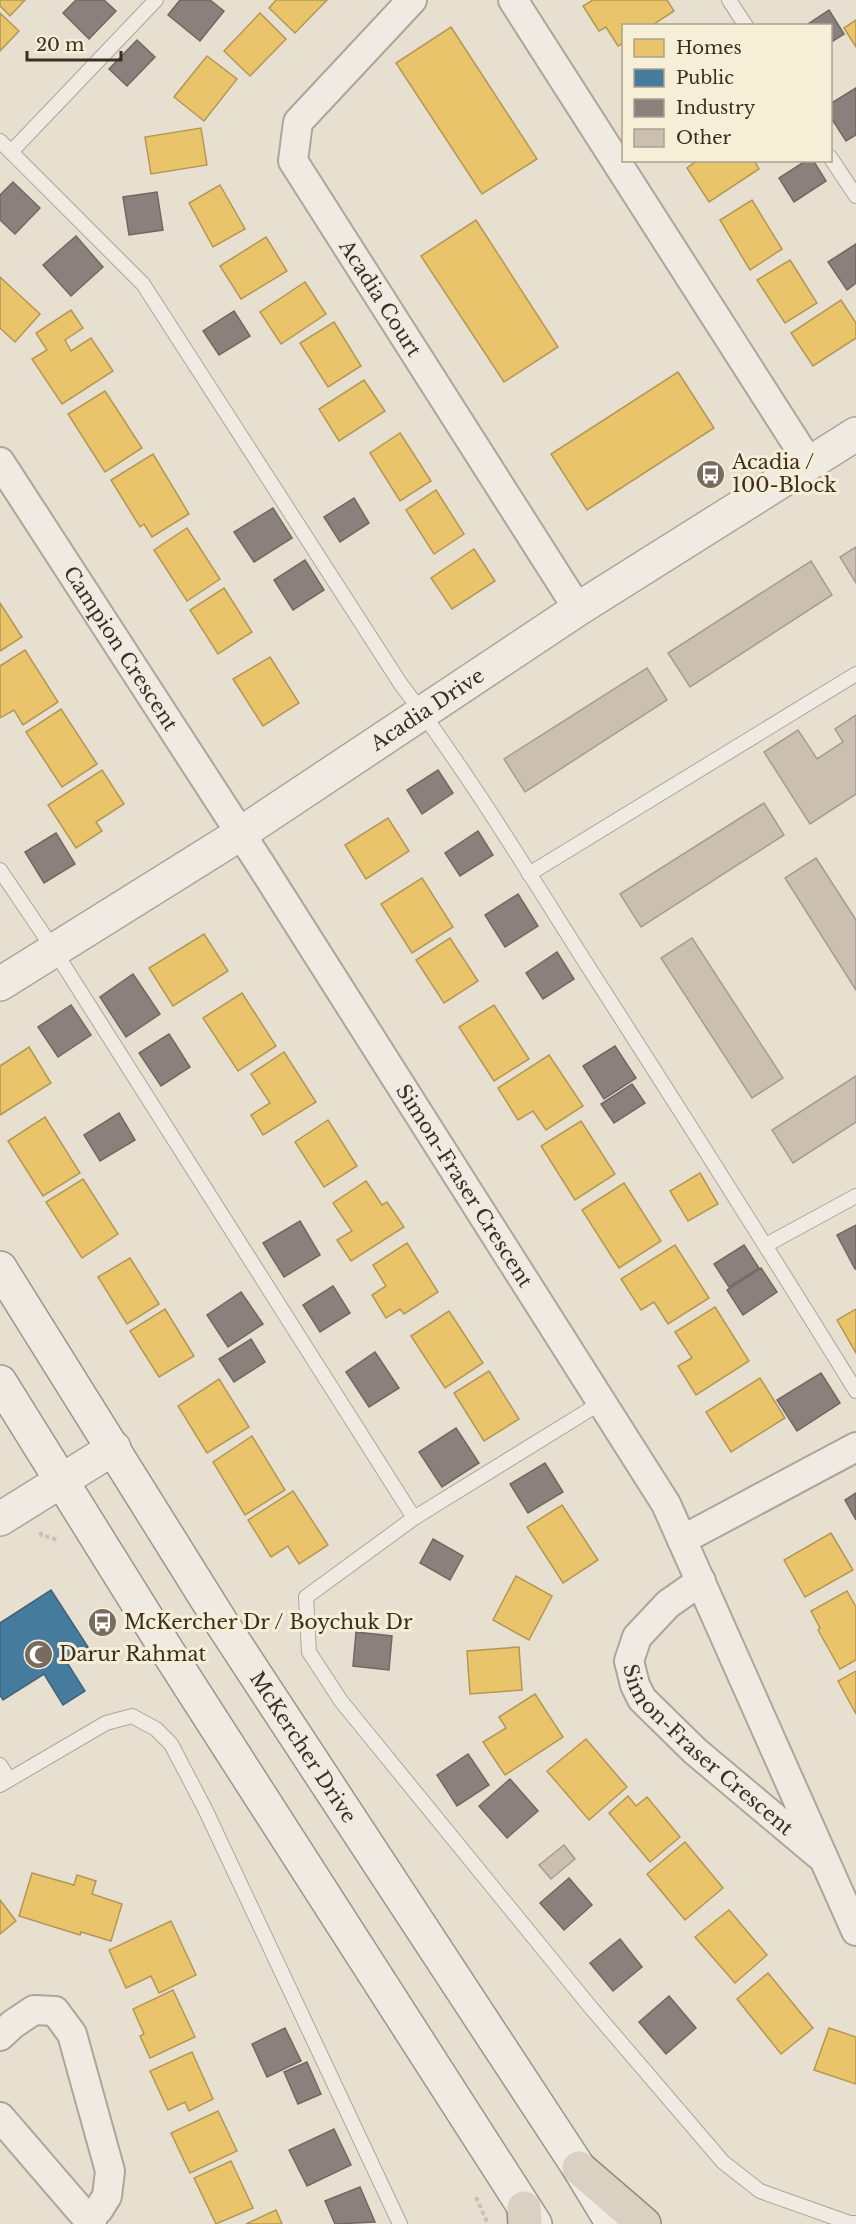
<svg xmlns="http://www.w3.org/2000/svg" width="856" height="2224" viewBox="0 0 856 2224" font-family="'Libre Baskerville',serif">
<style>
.homes{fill:#e9c46a;stroke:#b59754;stroke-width:1.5}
.public{fill:#457b9d;stroke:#436478;stroke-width:1.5}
.industry{fill:#8a817c;stroke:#736860;stroke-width:1.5}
.building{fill:#cbbfb2;stroke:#a89c90;stroke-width:1.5}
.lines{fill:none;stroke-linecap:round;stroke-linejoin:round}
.service-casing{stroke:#ada599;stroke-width:16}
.minor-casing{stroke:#ada599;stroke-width:32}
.tertiary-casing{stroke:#ada599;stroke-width:36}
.secondary-casing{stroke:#9c958a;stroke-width:36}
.motorway-casing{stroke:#928b80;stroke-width:36}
.path{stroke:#c8c2b9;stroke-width:4;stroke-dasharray:4.5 3;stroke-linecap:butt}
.service{stroke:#efebe3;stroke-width:14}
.minor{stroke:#efebe3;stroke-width:28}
.tertiary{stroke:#efebe3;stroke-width:33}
.secondary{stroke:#efebe3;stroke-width:33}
.motorway{stroke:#dad1c2;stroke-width:33}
.labels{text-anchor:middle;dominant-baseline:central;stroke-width:6;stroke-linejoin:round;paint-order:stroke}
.street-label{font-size:20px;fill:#3d2e20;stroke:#f7eed8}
.poi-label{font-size:20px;fill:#3d2e20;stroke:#f7eed8;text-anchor:start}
</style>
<rect width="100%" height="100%" fill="#e7e0d1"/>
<g class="homes">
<polygon points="0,0 25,0 10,16 0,6"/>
<polygon points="276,0 327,0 295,33 269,8"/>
<polygon points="593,0 667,0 674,11 651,26 624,26 624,43 618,46 606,27 599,31 583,6"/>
<polygon points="0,13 19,31 0,51"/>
<polygon points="260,13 286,39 250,76 224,51"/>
<polygon points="856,20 856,47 844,28"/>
<polygon points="451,27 537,159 482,194 396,63"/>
<polygon points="207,56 237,79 204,121 174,97"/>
<polygon points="201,128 207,165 151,174 145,137"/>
<polygon points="698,160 754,160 759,169 709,202 687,168"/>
<polygon points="220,185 245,229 213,247 189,203"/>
<polygon points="752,200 782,249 750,270 720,220"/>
<polygon points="476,220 558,347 504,382 421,256"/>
<polygon points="266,237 287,271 241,299 220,266"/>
<polygon points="790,260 817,303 785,323 757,280"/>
<polygon points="0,277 40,314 15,342 0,328"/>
<polygon points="305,282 326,314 281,344 260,312"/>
<polygon points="841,300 856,323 856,338 813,366 791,333"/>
<polygon points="71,310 83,328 65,340 71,351 91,338 113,371 62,404 32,359 47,350 36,333"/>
<polygon points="334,322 361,366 328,387 300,343"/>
<polygon points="678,372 714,428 587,510 551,454"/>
<polygon points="364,380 385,411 339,441 319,409"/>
<polygon points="105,391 142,448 105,472 68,414"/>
<polygon points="400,433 431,481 400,501 370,453"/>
<polygon points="153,454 189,514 152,537 144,524 140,527 111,480"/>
<polygon points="436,490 464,534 434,554 406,510"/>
<polygon points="187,528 220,579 187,601 154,550"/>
<polygon points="474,549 495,581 452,609 431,578"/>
<polygon points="224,588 252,632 218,654 190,610"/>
<polygon points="0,603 22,637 0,651"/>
<polygon points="25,650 58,702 23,725 14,710 0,718 0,666"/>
<polygon points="270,657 299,703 263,726 233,679"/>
<polygon points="61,709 97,764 62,787 26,732"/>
<polygon points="102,770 124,804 96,822 102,831 76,848 48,805"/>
<polygon points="388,818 409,851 366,879 345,845"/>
<polygon points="422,878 453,927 412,953 381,904"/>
<polygon points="204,934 228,971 173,1006 149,968"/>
<polygon points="450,938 478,981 444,1003 416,960"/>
<polygon points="242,993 276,1046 238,1071 203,1018"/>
<polygon points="494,1005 529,1059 494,1081 459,1027"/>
<polygon points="29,1047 51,1083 0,1115 0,1066"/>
<polygon points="284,1052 316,1102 263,1135 251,1115 270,1103 251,1074"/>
<polygon points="549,1055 583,1106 546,1130 533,1111 518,1120 498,1088"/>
<polygon points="45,1117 80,1173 43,1196 8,1141"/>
<polygon points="328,1120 357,1166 324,1187 295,1142"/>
<polygon points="581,1121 615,1174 575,1200 541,1146"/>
<polygon points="700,1173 718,1204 688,1221 670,1191"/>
<polygon points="83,1179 118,1234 82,1258 46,1202"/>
<polygon points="366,1181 382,1205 387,1202 404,1227 351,1261 337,1240 352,1231 333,1203"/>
<polygon points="624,1183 661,1241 619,1268 582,1210"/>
<polygon points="407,1243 438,1292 404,1314 400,1309 386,1318 372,1295 386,1286 373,1265"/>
<polygon points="675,1245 709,1298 668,1324 654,1302 641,1310 621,1279"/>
<polygon points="130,1258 159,1304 127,1324 98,1277"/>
<polygon points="715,1307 749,1361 696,1395 678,1366 692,1358 675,1332"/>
<polygon points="165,1309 194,1356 159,1377 130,1331"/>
<polygon points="856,1309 856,1353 837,1320"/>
<polygon points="449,1311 483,1363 445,1388 411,1336"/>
<polygon points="489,1371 519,1419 484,1441 454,1393"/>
<polygon points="760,1378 785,1418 731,1452 706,1412"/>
<polygon points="219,1379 249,1427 207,1453 178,1406"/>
<polygon points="252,1436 285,1490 245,1515 213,1462"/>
<polygon points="293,1491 328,1545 299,1564 288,1546 271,1557 248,1520"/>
<polygon points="562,1505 598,1560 563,1583 527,1527"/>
<polygon points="831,1533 853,1570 805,1597 784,1560"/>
<polygon points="516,1576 552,1596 529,1640 493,1620"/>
<polygon points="847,1591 856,1607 856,1660 840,1669 818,1630 820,1628 811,1611"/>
<polygon points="519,1647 522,1690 470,1694 467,1651"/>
<polygon points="856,1671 856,1714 838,1681"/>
<polygon points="535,1694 563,1737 505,1775 483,1742 506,1728 499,1717"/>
<polygon points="586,1739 627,1787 589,1820 547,1771"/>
<polygon points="628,1796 636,1806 647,1797 680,1837 650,1862 609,1813"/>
<polygon points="685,1842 723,1888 685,1920 647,1874"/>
<polygon points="32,1873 74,1885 77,1875 96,1881 92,1894 122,1904 111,1941 81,1932 80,1935 19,1916"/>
<polygon points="0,1900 16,1921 0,1934"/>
<polygon points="729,1910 767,1955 735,1983 695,1937"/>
<polygon points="171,1921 196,1975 159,1993 151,1976 126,1988 109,1950"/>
<polygon points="768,1973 813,2028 781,2054 737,1999"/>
<polygon points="173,1990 195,2037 150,2058 140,2036 144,2034 133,2009"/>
<polygon points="829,2028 856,2037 856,2084 814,2070"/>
<polygon points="192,2052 213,2099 189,2111 185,2102 168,2110 150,2071"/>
<polygon points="218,2111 237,2151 190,2173 171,2133"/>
<polygon points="231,2161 253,2208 216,2224 194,2178"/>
<polygon points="276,2210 282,2224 246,2224"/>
</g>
<polygon class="public" points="51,1590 88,1647 66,1661 85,1691 63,1705 44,1674 3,1700 0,1695 0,1623"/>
<g class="industry">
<polygon points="76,0 104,0 116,11 89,39 63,13"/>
<polygon points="180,0 210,0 224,11 200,41 168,15"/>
<polygon points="829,10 844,34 830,43 830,26 805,26"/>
<polygon points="137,40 155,57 127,86 109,69"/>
<polygon points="856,88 856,135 846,141 830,116 830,104"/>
<polygon points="807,160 813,160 826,181 794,202 779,178"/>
<polygon points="13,182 40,208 15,234 0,220 0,195"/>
<polygon points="157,192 163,230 129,235 123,197"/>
<polygon points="76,236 103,267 71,296 43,265"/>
<polygon points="856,244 856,283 847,290 828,262"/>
<polygon points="234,311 250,336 219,355 203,331"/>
<polygon points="354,498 369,523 340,542 324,517"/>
<polygon points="273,508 292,538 254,562 234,532"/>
<polygon points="305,560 324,590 293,610 274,580"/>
<polygon points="438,770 453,793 422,814 407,790"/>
<polygon points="478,831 493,855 460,876 445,853"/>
<polygon points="56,833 75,864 44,883 25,852"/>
<polygon points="518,894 538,926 505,947 485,915"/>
<polygon points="557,952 574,979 543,999 526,973"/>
<polygon points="133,974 160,1014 126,1037 100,997"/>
<polygon points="71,1005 91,1035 58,1057 38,1027"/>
<polygon points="169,1034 190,1067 161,1086 139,1053"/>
<polygon points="615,1046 636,1078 604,1099 583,1066"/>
<polygon points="632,1084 645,1103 614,1123 601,1104"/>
<polygon points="119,1113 135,1140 100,1161 84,1135"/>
<polygon points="300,1221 320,1255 284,1277 263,1243"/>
<polygon points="856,1225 856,1269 855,1269 837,1235"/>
<polygon points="744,1245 759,1268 729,1287 714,1264"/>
<polygon points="761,1268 777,1292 743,1315 727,1290"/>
<polygon points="333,1286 350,1313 320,1332 303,1305"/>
<polygon points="241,1292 263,1324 228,1347 207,1315"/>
<polygon points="251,1339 265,1362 234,1382 219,1359"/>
<polygon points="375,1352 399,1388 369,1407 346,1372"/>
<polygon points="821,1373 840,1403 797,1431 777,1400"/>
<polygon points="456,1428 479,1463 442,1487 419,1452"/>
<polygon points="545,1463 563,1492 528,1513 510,1484"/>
<polygon points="856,1493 856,1520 845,1500"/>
<polygon points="433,1539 463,1556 450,1580 420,1563"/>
<polygon points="356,1632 392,1636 389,1670 353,1666"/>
<polygon points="468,1754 489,1785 457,1806 437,1775"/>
<polygon points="510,1779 538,1811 507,1838 479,1806"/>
<polygon points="569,1878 592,1905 564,1930 540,1903"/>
<polygon points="620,1939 642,1967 613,1991 590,1963"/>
<polygon points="669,1996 696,2028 666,2054 639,2022"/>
<polygon points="285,2028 301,2061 267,2077 252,2044"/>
<polygon points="307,2062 321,2094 298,2104 284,2072"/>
<polygon points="334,2129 351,2165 307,2186 289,2150"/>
<polygon points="360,2187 375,2222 335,2224 325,2201"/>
</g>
<g class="building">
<polygon points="856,547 856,583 840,557"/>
<polygon points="811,561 832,595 690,687 668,653"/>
<polygon points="647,668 667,700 525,792 504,759"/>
<polygon points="856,715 856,794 810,824 764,752 798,730 817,759 843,742 835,729"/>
<polygon points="764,803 784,835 641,927 620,894"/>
<polygon points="816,858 856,920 856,990 785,878"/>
<polygon points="692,938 783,1078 752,1098 661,958"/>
<polygon points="856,1076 856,1122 793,1163 772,1130"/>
<polygon points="564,1845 575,1859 551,1879 539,1865"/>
</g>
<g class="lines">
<defs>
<g id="service">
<polyline points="729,0 746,26"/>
<path d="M0 141 143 284 400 683C469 774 528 872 589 968 679 1108 768 1249 856 1391"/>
<polyline points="11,152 156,0"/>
<polyline points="830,157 856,196"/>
<polyline points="0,870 54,950 414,1518"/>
<polyline points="529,874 856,674"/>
<polyline points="766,1245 856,1196"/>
<polyline points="602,1402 414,1518 306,1597 309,1652 341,1701 592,2009 723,2162 760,2191 850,2223 856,2223"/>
<polyline points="0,1765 9,1779"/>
<polyline points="0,1785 106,1723 132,1716 156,1729 171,1744 205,1809 400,2224"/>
</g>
<g id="minor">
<path id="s1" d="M412 0 298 122 293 161 578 609"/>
<polyline points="513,0 809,463"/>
<path id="s2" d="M0 462 261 865 666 1504 856 1931"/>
<polyline points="682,1540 856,1447"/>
<path id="s3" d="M701 1581 668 1604 637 1637 629 1661 635 1685 642 1699 695 1751 819 1855"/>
<polyline points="0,2036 13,2024 34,2010 55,2011 72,2034 110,2171 107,2196 99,2209 88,2220"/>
<polyline points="0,2117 92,2224"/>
</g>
<g id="tertiary">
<path id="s4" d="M0 984 240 834 578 609 856 434"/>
<polyline points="0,1519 114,1448"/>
</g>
<g id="secondary">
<path id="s5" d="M0 1268 221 1622 579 2168 613 2224"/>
<polyline points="0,1382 168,1652 535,2224"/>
</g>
<g id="motorway">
<polyline points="579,2168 644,2224"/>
<polyline points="524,2208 525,2224"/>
</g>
</defs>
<use href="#service" class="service-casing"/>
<use href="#minor" class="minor-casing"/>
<use href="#tertiary" class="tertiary-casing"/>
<use href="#secondary" class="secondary-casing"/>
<use href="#motorway" class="motorway-casing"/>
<g class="path">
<polyline points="40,1532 42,1536 50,1537 59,1541"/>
<polyline points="476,2197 488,2224"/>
</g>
<use href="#service" class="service"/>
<use href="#minor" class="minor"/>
<use href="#tertiary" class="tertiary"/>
<use href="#secondary" class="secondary"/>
<use href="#motorway" class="motorway"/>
</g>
<defs>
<symbol id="bus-disc" viewBox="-11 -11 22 22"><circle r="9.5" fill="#786c5e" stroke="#f7eed8"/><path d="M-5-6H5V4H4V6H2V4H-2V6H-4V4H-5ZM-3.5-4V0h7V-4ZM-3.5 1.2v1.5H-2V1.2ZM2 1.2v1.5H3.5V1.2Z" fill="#fff"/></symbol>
<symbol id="mosque-disc" viewBox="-11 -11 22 22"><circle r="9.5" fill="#786c5e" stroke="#f7eed8"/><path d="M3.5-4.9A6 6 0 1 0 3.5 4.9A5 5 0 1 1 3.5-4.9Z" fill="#fff"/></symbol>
</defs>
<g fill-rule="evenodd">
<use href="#bus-disc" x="694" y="458" width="33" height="33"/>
<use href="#bus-disc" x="86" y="1606" width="33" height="33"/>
<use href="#mosque-disc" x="22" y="1638" width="33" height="33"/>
</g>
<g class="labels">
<g class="street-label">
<text stroke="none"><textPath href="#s1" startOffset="369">Acadia Court</textPath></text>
<text stroke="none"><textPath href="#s2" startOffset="222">Campion Crescent</textPath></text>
<text stroke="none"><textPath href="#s4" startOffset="508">Acadia Drive</textPath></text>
<text stroke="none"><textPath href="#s2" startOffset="860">Simon-Fraser Crescent</textPath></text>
<text stroke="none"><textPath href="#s3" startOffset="232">Simon-Fraser Crescent</textPath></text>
<text stroke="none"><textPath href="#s5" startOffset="567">McKercher Drive</textPath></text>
</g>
<g class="poi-label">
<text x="732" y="462">Acadia /<tspan x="732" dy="23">100-Block</tspan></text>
<text x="124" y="1622">McKercher Dr / Boychuk Dr</text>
<text x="59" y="1654">Darur Rahmat</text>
</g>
</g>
<rect x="622" y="24" width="210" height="138" fill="#f7eed8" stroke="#ada18e" stroke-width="1.5"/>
<rect x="634" y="39" width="30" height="18" fill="#e9c46a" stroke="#ada18e" stroke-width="1.5"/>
<text x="676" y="54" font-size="18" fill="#3d2e20">Homes</text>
<rect x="634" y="69" width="30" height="18" fill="#457b9d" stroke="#ada18e" stroke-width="1.5"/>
<text x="676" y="84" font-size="18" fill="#3d2e20">Public</text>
<rect x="634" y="99" width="30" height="18" fill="#8a817c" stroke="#ada18e" stroke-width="1.5"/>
<text x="676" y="114" font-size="18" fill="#3d2e20">Industry</text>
<rect x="634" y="129" width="30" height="18" fill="#cbbfb2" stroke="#ada18e" stroke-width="1.5"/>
<text x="676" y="144" font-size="18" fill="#3d2e20">Other</text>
<path d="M27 51v9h94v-9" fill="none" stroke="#3d2e20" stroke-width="3"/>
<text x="36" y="51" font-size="18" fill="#3d2e20" stroke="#f7eed8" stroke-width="4.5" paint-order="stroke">20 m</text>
</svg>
